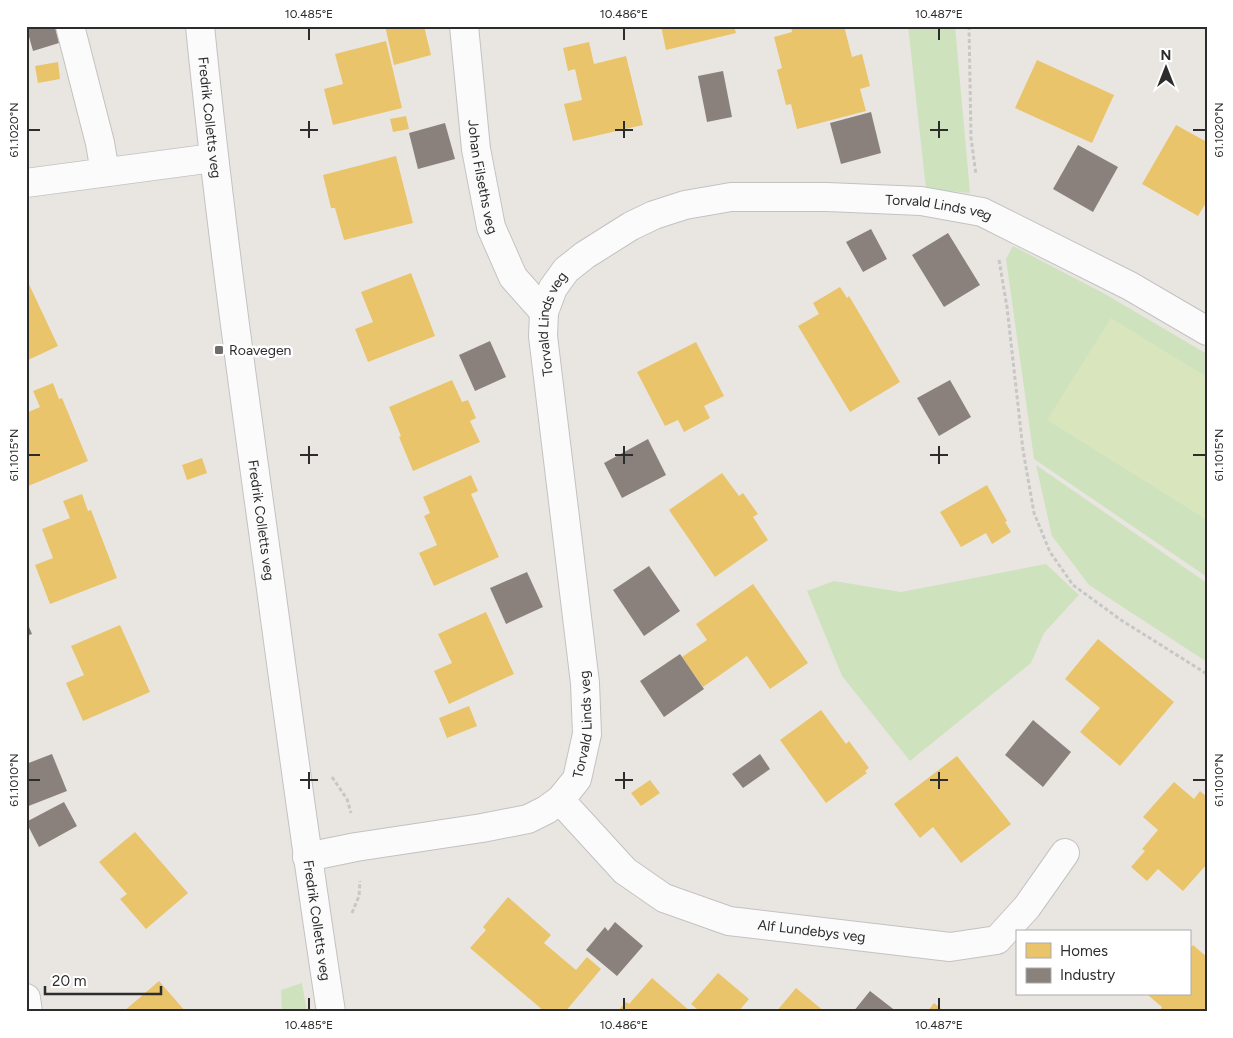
<svg xmlns="http://www.w3.org/2000/svg" width="1233" height="1038" viewBox="0 0 1233 1038" font-family="Figtree,sans-serif">
<style>
.green{fill:#cfe2be}
.pitch{fill:#d9e5bc}
.homes{fill:#e9c46a}
.industry{fill:#8a817c}
.lines{fill:none;stroke-linecap:round;stroke-linejoin:round}
.minor-casing{stroke:#c3c2c2;stroke-width:30}
.tertiary-casing{stroke:#c3c2c2;stroke-width:30}
.path{stroke:#c7c7c6;stroke-width:3;stroke-dasharray:4 2.5;stroke-linecap:butt}
.minor{stroke:#fcfbfb;stroke-width:28}
.tertiary{stroke:#fcfbfb;stroke-width:28}
.ticks{fill:none;stroke:#2c2c2c;stroke-width:2}
.poi-dot{fill:#6e6d6c;stroke:#fff;stroke-width:2}
.labels{text-anchor:middle;dominant-baseline:central;stroke-width:5;stroke-linejoin:round;paint-order:stroke}
.street-label{font-size:14px;fill:#2c2c2c;stroke:#fff}
.poi-label{font-size:14px;fill:#2c2c2c;stroke:#fff;text-anchor:start}
.neatline{fill:none;stroke:#2c2c2c;stroke-width:2}
.ticks-label{font-size:12px;text-anchor:middle;fill:#2c2c2c}
</style>
<rect width="100%" height="100%" fill="#e9e6e2"/>
<g class="green">
<polygon points="908,26 955,26 970,193 926,189"/>
<polygon points="1013,246 1105,294 1207,354 1207,577 1034,459 1006,259"/>
<polygon points="1036,465 1207,583 1207,662 1089,585 1052,536"/>
<polygon points="1046,564 1079,595 1044,633 1031,663 910,761 842,676 807,591 834,581 901,592"/>
<polygon points="302,983 307,1012 282,1012 281,990"/>
</g>
<polygon class="pitch" points="1111,318 1207,377 1207,520 1047,420"/>
<g class="homes">
<polygon points="385,26 424,26 431,55 394,65"/>
<polygon points="661,26 734,26 736,33 666,50"/>
<polygon points="791,26 844,26 852,57 862,54 870,86 860,89 866,111 797,129 791,104 786,105 777,70 782,68 774,37 792,32"/>
<polygon points="386,41 402,108 333,125 324,89 343,84 335,54"/>
<polygon points="589,42 594,64 626,56 643,125 573,141 564,104 582,100 575,69 568,71 563,48"/>
<polygon points="1037,60 1114,95 1092,143 1015,108"/>
<polygon points="58,62 60,79 38,83 35,66"/>
<polygon points="406,116 409,129 393,132 390,119"/>
<polygon points="1176,125 1207,142 1207,201 1198,216 1142,184"/>
<polygon points="396,156 413,223 344,240 335,208 331,208 323,175"/>
<polygon points="411,273 435,336 368,362 355,329 373,322 361,292"/>
<polygon points="26,278 58,346 26,361"/>
<polygon points="840,287 847,298 849,296 900,382 850,412 798,326 819,314 813,303"/>
<polygon points="696,342 724,396 704,406 710,418 684,432 678,420 665,426 637,372"/>
<polygon points="452,380 462,402 468,400 476,418 470,421 480,442 413,471 399,437 401,436 389,407"/>
<polygon points="53,383 59,399 62,398 88,461 26,487 26,413 40,407 33,391"/>
<polygon points="202,458 207,473 187,480 182,465"/>
<polygon points="722,473 739,496 743,493 758,514 753,517 768,540 715,577 669,510"/>
<polygon points="471,475 478,491 471,494 499,557 434,586 419,553 437,545 424,516 430,513 423,497"/>
<polygon points="987,485 1007,521 1005,522 1011,532 992,544 986,533 961,547 940,512"/>
<polygon points="82,494 88,511 91,510 117,578 50,604 35,565 53,558 42,529 70,518 63,501"/>
<polygon points="753,584 808,663 770,689 747,656 703,687 682,657 707,640 696,624"/>
<polygon points="486,612 514,674 449,704 434,671 452,663 438,634"/>
<polygon points="120,625 150,692 83,721 66,683 84,675 71,646"/>
<polygon points="1098,639 1174,702 1120,766 1080,732 1100,708 1065,679"/>
<polygon points="469,706 477,726 447,738 439,718"/>
<polygon points="821,710 846,744 849,741 869,768 865,771 867,773 826,803 780,740"/>
<polygon points="957,756 1011,824 961,863 933,827 920,838 894,804"/>
<polygon points="650,780 660,793 641,806 631,793"/>
<polygon points="1174,782 1194,799 1200,791 1207,797 1207,864 1183,891 1158,869 1147,881 1131,867 1145,851 1142,849 1158,830 1143,817"/>
<polygon points="135,832 188,893 146,929 120,899 127,894 99,862"/>
<polygon points="508,897 551,935 544,943 576,970 587,957 601,969 565,1012 545,1012 470,948 486,930 483,927"/>
<polygon points="1193,945 1207,957 1207,1012 1159,1012 1162,1007 1149,996 1150,994 1189,994 1189,949"/>
<polygon points="718,973 749,999 738,1012 695,1012 697,1009 691,1004"/>
<polygon points="652,978 691,1012 617,1012 626,1002 629,1004"/>
<polygon points="159,981 186,1012 123,1012"/>
<polygon points="796,988 825,1012 776,1012"/>
<polygon points="934,1003 945,1012 927,1012"/>
</g>
<g class="industry">
<polygon points="26,26 55,26 59,43 33,51"/>
<polygon points="723,71 732,117 707,122 698,76"/>
<polygon points="871,112 881,153 841,164 830,123"/>
<polygon points="445,123 455,159 418,169 409,133"/>
<polygon points="1078,145 1118,167 1093,212 1053,189"/>
<polygon points="871,229 887,259 863,272 846,242"/>
<polygon points="948,233 980,285 944,307 912,255"/>
<polygon points="490,341 506,377 475,391 459,355"/>
<polygon points="950,380 971,417 939,436 917,398"/>
<polygon points="648,439 666,475 622,498 604,463"/>
<polygon points="649,566 680,611 644,636 613,590"/>
<polygon points="527,572 543,607 506,624 490,588"/>
<polygon points="26,620 32,634 26,636"/>
<polygon points="680,654 704,689 664,717 640,681"/>
<polygon points="1033,720 1071,752 1043,787 1005,755"/>
<polygon points="52,754 67,791 26,807 26,764"/>
<polygon points="760,754 770,769 743,788 732,774"/>
<polygon points="64,802 77,826 39,847 26,822"/>
<polygon points="615,922 643,946 617,976 586,950 605,927 608,931"/>
<polygon points="870,991 897,1012 853,1012"/>
</g>
<g class="lines">
<defs>
<g id="minor">
<polyline points="70,26 100,143 105,172"/>
<path id="s1" d="M464 26 476 149 491 227 513 277 544 312"/>
<polyline points="26,183 213,158"/>
<path id="s2" d="M560 800 625 871 664 898 729 921 950 947 997 940 1027 907 1065 853"/>
<path id="s3" d="M307 857 356 847 482 828 528 819 546 810 560 800 577 779 587 734 585 683 543 336 544 312 553 288 566 270 585 255 631 226 654 215 685 205 731 197H827L921 201 982 212 1130 286 1207 331"/>
<polyline points="26,998 28,1012"/>
</g>
<g id="tertiary">
<path id="s4" d="M200 26C218 207 243 387 268 567 288 715 308 864 331 1012"/>
</g>
</defs>
<use href="#minor" class="minor-casing"/>
<use href="#tertiary" class="tertiary-casing"/>
<g class="path">
<polyline points="969,26 971,138 976,175"/>
<polyline points="999,260 1007,307 1023,450 1034,513 1050,552 1073,585 1121,620 1207,674"/>
<polyline points="332,777 347,799 351,813"/>
<polyline points="352,913 359,896 360,881"/>
</g>
<use href="#minor" class="minor"/>
<use href="#tertiary" class="tertiary"/>
</g>
<path class="ticks" d="M309 28V40M624 28V40M939 28V40M309 121V138M624 121V138M939 121V138M28 130H40M300 130H318M615 130H633M930 130H948M1193 130H1206M309 446V464M624 446V464M939 446V464M28 455H40M300 455H318M615 455H633M930 455H948M1193 455H1206M309 772V789M624 772V789M939 772V789M28 780H40M300 780H318M615 780H633M930 780H948M1193 780H1206M309 998V1010M624 998V1010M939 998V1010"/>
<rect class="poi-dot" x="214" y="345" width="10" height="10" rx="2.5"/>
<g class="labels">
<g class="street-label">
<text stroke="none"><textPath href="#s4" startOffset="92">Fredrik Colletts veg</textPath></text>
<text stroke="none"><textPath href="#s1" startOffset="152">Johan Filseths veg</textPath></text>
<text stroke="none"><textPath href="#s3" startOffset="1199">Torvald Linds veg</textPath></text>
<text stroke="none"><textPath href="#s3" startOffset="749">Torvald Linds veg</textPath></text>
<text stroke="none"><textPath href="#s4" startOffset="498">Fredrik Colletts veg</textPath></text>
<text stroke="none"><textPath href="#s3" startOffset="344">Torvald Linds veg</textPath></text>
<text stroke="none"><textPath href="#s4" startOffset="902">Fredrik Colletts veg</textPath></text>
<text stroke="none"><textPath href="#s2" startOffset="296">Alf Lundebys veg</textPath></text>
</g>
<g class="poi-label">
<text x="229" y="350">Roavegen</text>
</g>
</g>
<rect width="1233" height="1038" fill="none" stroke="#ffffff" stroke-width="55"/>
<rect x="1016" y="930" width="175" height="65" fill="#ffffff" stroke="#ababab"/>
<rect x="1026" y="943" width="25" height="15" fill="#e9c46a" stroke="#ababab"/>
<text x="1060" y="956" font-size="15" fill="#2c2c2c">Homes</text>
<rect x="1026" y="968" width="25" height="15" fill="#8a817c" stroke="#ababab"/>
<text x="1060" y="980" font-size="15" fill="#2c2c2c">Industry</text>
<g transform="translate(1166 68)" stroke="#ffffff" stroke-width="4" paint-order="stroke">
<path d="M0-4L9 19L0 12L-9 19Z" fill="#2c2c2c"/>
<text y="-8" font-size="14" font-weight="bold" text-anchor="middle" fill="#2c2c2c">N</text>
</g>
<path d="M45 986v8h116v-8" fill="none" stroke="#2c2c2c" stroke-width="2.5"/>
<text x="52" y="986" font-size="15" fill="#2c2c2c" stroke="#ffffff" stroke-width="4" paint-order="stroke">20 m</text>
<rect x="28" y="28" width="1178" height="982" class="neatline"/>
<g class="ticks-label">
<text x="309" y="18">10.485°E</text>
<text x="624" y="18">10.486°E</text>
<text x="939" y="18">10.487°E</text>
<text transform="translate(14 130) rotate(-90)" y="4">61.1020°N</text>
<text transform="translate(1219 130) rotate(-90)" y="4">61.1020°N</text>
<text transform="translate(14 455) rotate(-90)" y="4">61.1015°N</text>
<text transform="translate(1219 455) rotate(-90)" y="4">61.1015°N</text>
<text transform="translate(14 780) rotate(-90)" y="4">61.1010°N</text>
<text transform="translate(1219 780) rotate(-90)" y="4">61.1010°N</text>
<text x="309" y="1029">10.485°E</text>
<text x="624" y="1029">10.486°E</text>
<text x="939" y="1029">10.487°E</text>
</g>
</svg>
